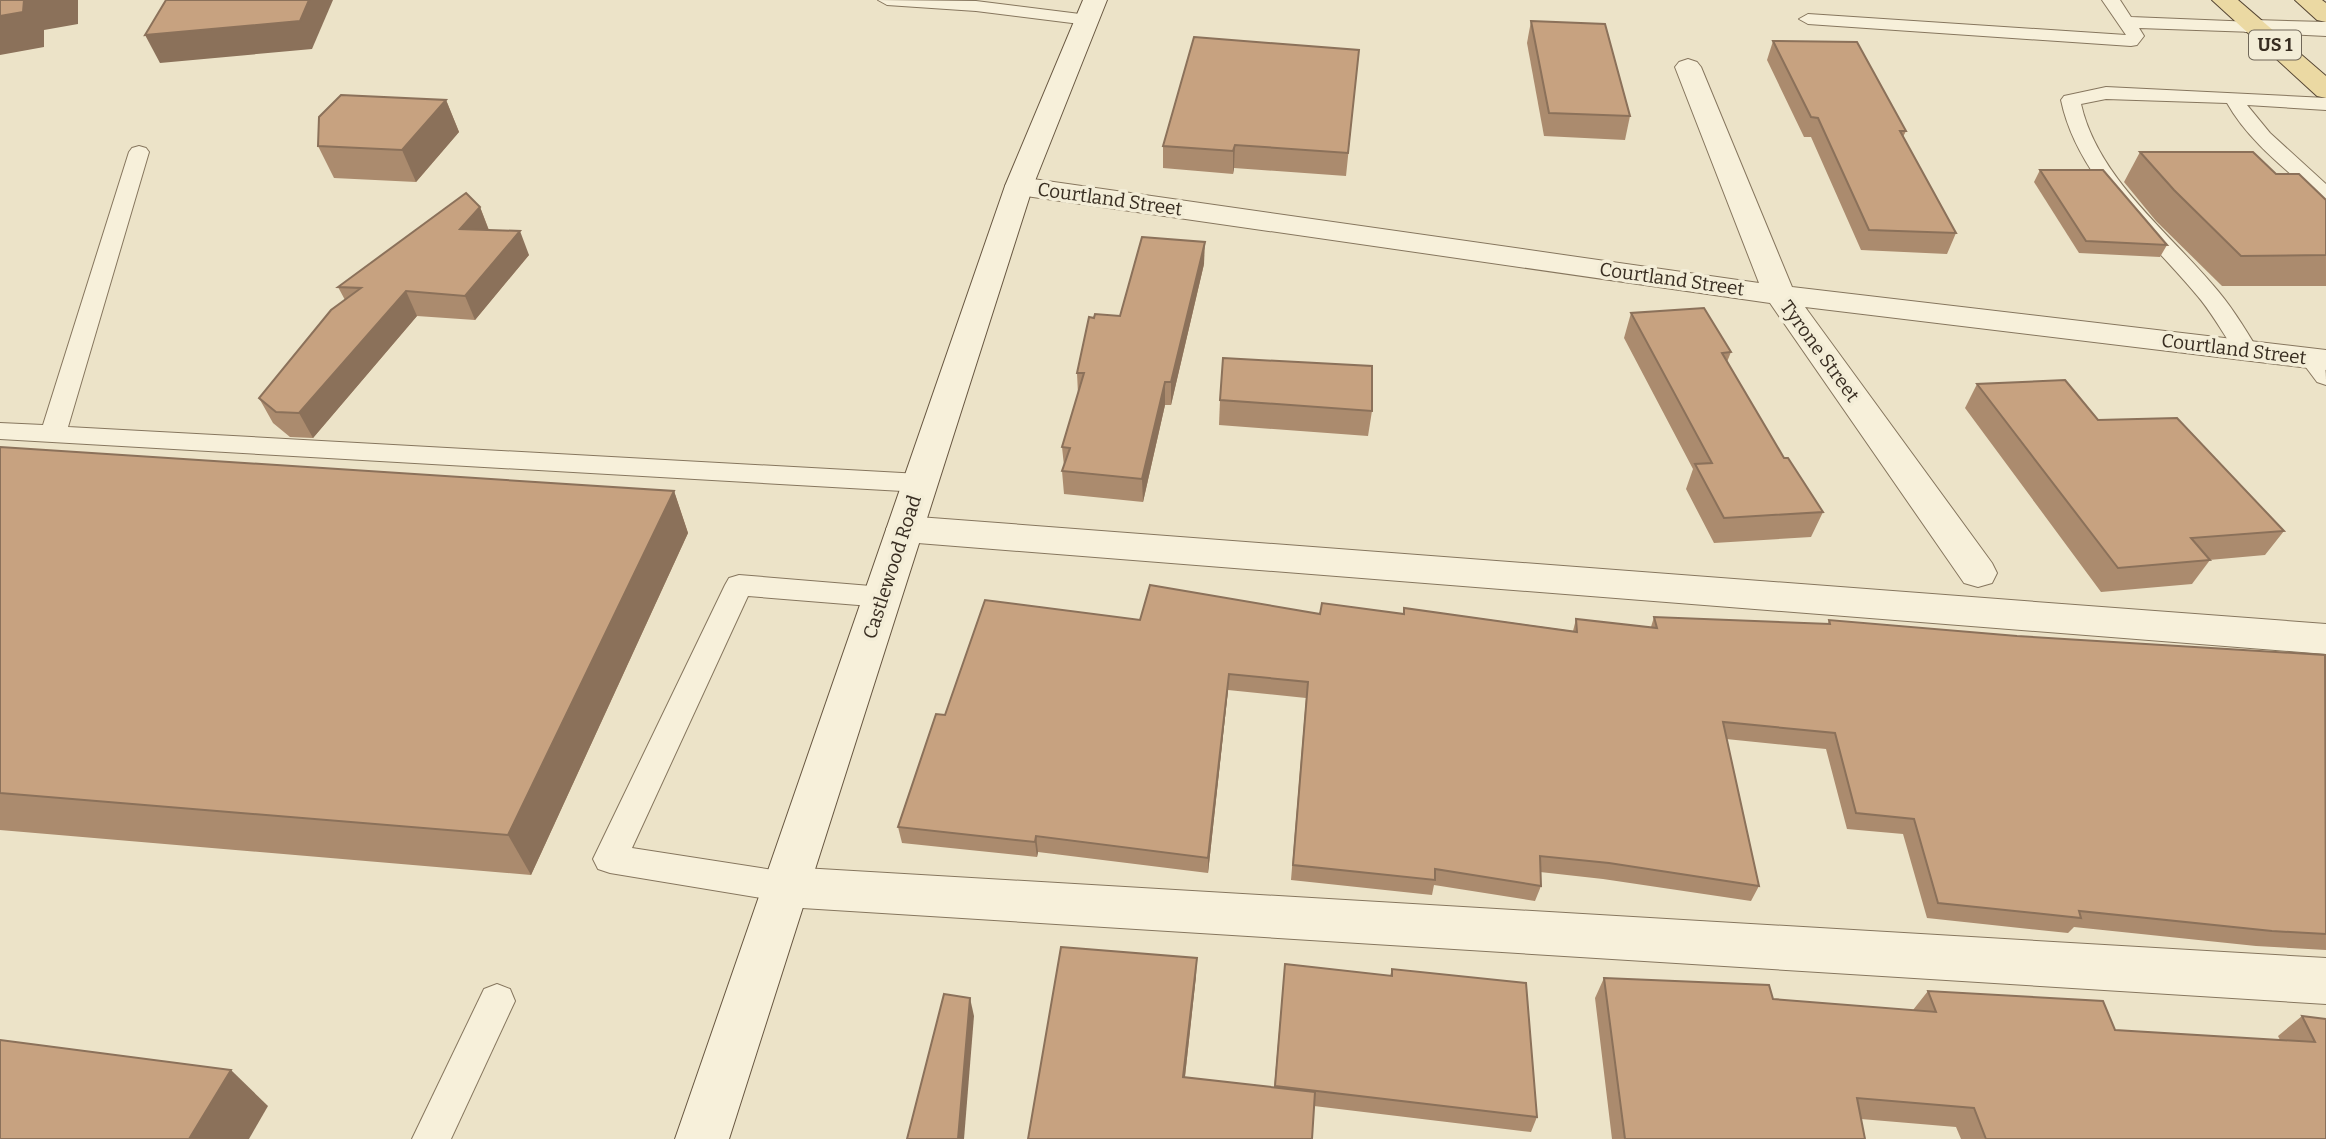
<svg xmlns="http://www.w3.org/2000/svg" width="2326" height="1139" viewBox="0 0 2326 1139" font-family="Bitter,serif">
<style>
.lines{fill:none;stroke-linecap:round;stroke-linejoin:round}
.lane-casing{stroke:#86765e;stroke-width:2}
.street-casing{stroke:#86765e;stroke-width:2}
.secondary-casing{stroke:#685741;stroke-width:2}
.primary-casing{stroke:#544432;stroke-width:2}
.lane{fill:#f7f0da;fill-rule:evenodd}
.street{fill:#f7f0da;fill-rule:evenodd}
.secondary{fill:#f7f0da;fill-rule:evenodd}
.primary{fill:#ebd9a3;fill-rule:evenodd}
.wall{fill:#ab8b6e}
.shaded-wall{fill:#8b715a}
.building{fill:#c7a280;stroke:#8b715a;stroke-width:2}
.labels{text-anchor:middle;dominant-baseline:central;stroke-width:7;stroke-linejoin:round;paint-order:stroke}
.shield{fill:#f3edd7;stroke:#706758;stroke-width:2}
.shield-label{font-size:18px;font-weight:bold;fill:#382d21}
.street-label{font-size:19px;fill:#382d21;stroke:#f3edd7}
</style>
<rect width="100%" height="100%" fill="#ece3c8"/>
<g class="lines">
<defs>
<g id="lane">
<polygon points="878,0 976,1 1088,15 1097,20 1088,25 976,11 887,5"/>
<polygon points="2102,0 2120,0 2131,17 2254,22 2263,27 2254,32 2139,28 2144,36 2137,45 2131,46 1808,24 1799,19 1808,14 2126,35"/>
<path d="M2106 87 2326 98V110L2247 105 2270 133 2326 184V201L2319 199C2287 170 2249 142 2227 103L2106 99 2081 104C2097 176 2166 230 2212 284 2230 304 2244 327 2258 350L2254 355 2246 357 2238 355C2223 334 2212 312 2195 293 2146 235 2077 177 2061 100L2064 96Z"/>
<polygon points="139,146 146,148 149,152 68,427 920,474 929,477 933,483 929,489 920,492 0,439 0,423 43,425 129,152 132,148"/>
<path d="M2311 351C2326 355 2326 369 2326 385L2317 382 2299 358 2303 353Z"/>
<polygon points="739,575 883,587 893,590 897,597 893,604 883,607 748,596 632,848 786,872 798,877 803,887 798,897 786,902 610,873 598,869 593,859 725,585 729,578"/>
<polygon points="497,984 510,989 515,1001 451,1139 412,1139 484,989"/>
</g>
<g id="street">
<polygon points="2254,20 2326,22 2326,36 2245,32 2242,27 2245,22"/>
<polygon points="1688,59 1697,62 1701,67 1792,287 2326,350 2326,370 1805,307 1992,563 1997,573 1992,583 1978,587 1964,583 1770,303 1019,195 1009,192 1005,186 1009,180 1019,177 1759,283 1675,67 1679,62"/>
<polygon points="905,516 2326,624 2326,654 905,542 892,538 886,529 892,520"/>
<polygon points="786,867 2326,958 2326,1004 786,907 769,901 763,887 769,873"/>
</g>
<polygon id="secondary" points="1083,0 1107,0 1033,186 729,1139 675,1139 1005,186"/>
<g id="primary">
<polygon points="2212,0 2238,0 2326,76 2326,98 2317,96"/>
<polygon points="2295,0 2322,0 2326,3 2326,22 2317,20"/>
</g>
</defs>
<use href="#lane" class="lane-casing"/>
<use href="#street" class="street-casing"/>
<use href="#secondary" class="secondary-casing"/>
<use href="#primary" class="primary-casing"/>
<use href="#lane" class="lane"/>
<use href="#street" class="street"/>
<use href="#secondary" class="secondary"/>
<use href="#primary" class="primary"/>
</g>
<g class="wall">
<polygon points="1531,21 1630,116 1625,140 1544,136 1527,43"/>
<polygon points="1773,41 1906,131 1903,137 1956,233 1947,254 1861,250 1811,137 1804,137 1767,60"/>
<polygon points="1359,50 1346,176 1234,168 1233,174 1163,168 1163,146"/>
<polygon points="446,100 459,132 416,182 334,178 318,146"/>
<polygon points="2140,152 2276,174 2326,200 2326,286 2222,286 2156,221 2124,182"/>
<polygon points="2040,170 2167,245 2160,257 2079,253 2034,182"/>
<polygon points="480,207 489,230 529,255 475,320 417,316 313,438 290,437 273,423 259,398 345,300 338,287"/>
<polygon points="1204,264 1171,405 1165,405 1143,502 1064,494 1062,471 1064,466 1062,447 1078,394 1077,373 1094,318 1120,316"/>
<polygon points="1631,313 1731,352 1727,362 1784,458 1823,512 1811,537 1714,543 1686,489 1693,469 1624,338"/>
<polygon points="1977,384 2098,420 2284,531 2265,555 2209,560 2210,560 2192,584 2101,592 1965,408"/>
<polygon points="1220,400 1372,411 1368,436 1219,425"/>
<polygon points="0,447 674,491 688,533 531,875 0,830"/>
<polygon points="1404,608 1573,631 1576,619 1651,627 1654,617 1828,624 1829,620 2017,636 2326,655 2326,950 2256,946 2074,927 2068,933 1927,918 1903,834 1847,829 1826,749 1726,739 1759,886 1751,901 1603,879 1540,872 1541,886 1535,901 1434,885 1432,895 1291,880 1306,698 1228,690 1208,873 1038,852 1037,857 902,843 898,827 945,715 1140,620 1320,614 1403,614"/>
<polygon points="1285,964 1390,976 1392,969 1537,1117 1531,1132 1314,1106 1028,1139 1196,976 1185,1077 1274,1088"/>
<polygon points="1604,978 1773,999 1913,1010 1928,991 2115,1030 2280,1040 2278,1036 2302,1016 2326,1019 2326,1139 1961,1139 1956,1127 1861,1119 1865,1139 1612,1139 1595,998"/>
</g>
<g class="shaded-wall">
<polygon points="24,0 78,0 78,24 44,30 44,47 0,55 0,16"/>
<polygon points="309,0 333,0 312,49 160,63 145,35"/>
<polygon points="446,100 459,132 416,182 402,150"/>
<polygon points="1235,145 1234,168 1233,174 1233,151"/>
<polygon points="480,207 489,231 460,229"/>
<polygon points="520,231 529,255 475,320 465,296"/>
<polygon points="1205,242 1204,264 1171,405 1171,382"/>
<polygon points="406,291 417,316 313,438 299,413"/>
<polygon points="1165,382 1165,405 1143,502 1142,479"/>
<polygon points="674,491 688,533 531,875 508,835"/>
<polygon points="1229,674 1228,690 1208,873 1208,858"/>
<polygon points="1036,836 1038,852 1037,857 1035,842"/>
<polygon points="1197,958 1196,976 1183,1094 1183,1077"/>
<polygon points="970,998 974,1016 964,1139 958,1139"/>
<polygon points="231,1070 268,1106 249,1139 189,1139"/>
</g>
<g class="building">
<polygon points="0,0 24,0 23,12 0,16"/>
<polygon points="166,0 309,0 300,21 145,35"/>
<polygon points="1531,21 1605,24 1630,116 1549,113"/>
<polygon points="1194,37 1359,50 1348,153 1235,145 1233,151 1163,146"/>
<polygon points="1773,41 1857,42 1906,131 1900,131 1956,233 1869,230 1818,118 1811,117"/>
<polygon points="341,95 446,100 402,150 318,146 319,117"/>
<polygon points="2140,152 2253,152 2276,174 2299,174 2326,200 2326,255 2241,256 2174,190"/>
<polygon points="2040,170 2103,170 2167,245 2086,241"/>
<polygon points="466,193 480,207 460,229 520,231 465,296 406,291 299,413 276,412 259,398 331,310 361,288 338,287"/>
<polygon points="1142,237 1205,242 1171,382 1165,382 1142,479 1062,471 1070,448 1062,447 1084,373 1077,373 1089,317 1094,318 1095,314 1120,316"/>
<polygon points="1704,308 1731,352 1722,353 1784,458 1788,458 1823,512 1724,518 1695,464 1712,463 1631,313"/>
<polygon points="1223,358 1372,366 1372,411 1220,400"/>
<polygon points="2065,380 2098,420 2177,418 2284,531 2191,538 2210,560 2118,568 1977,384"/>
<polygon points="0,447 674,491 508,835 0,793"/>
<polygon points="1150,585 1320,614 1322,603 1404,614 1404,608 1577,632 1576,619 1657,628 1654,617 1830,624 1829,620 2017,636 2325,655 2326,934 2272,931 2079,911 2081,918 1938,903 1914,819 1856,813 1835,733 1723,722 1759,886 1609,863 1540,856 1541,886 1435,869 1435,880 1293,865 1308,682 1229,674 1208,858 1036,836 1035,842 898,827 936,714 945,715 985,600 1140,620"/>
<polygon points="1061,947 1197,958 1183,1077 1315,1092 1312,1139 1028,1139"/>
<polygon points="1285,964 1392,976 1392,969 1526,983 1537,1117 1275,1086"/>
<polygon points="1604,978 1769,985 1773,999 1936,1012 1928,991 2103,1001 2115,1030 2315,1042 2302,1016 2326,1019 2326,1139 1986,1139 1974,1108 1857,1098 1865,1139 1625,1139"/>
<polygon points="944,994 970,998 958,1139 907,1139"/>
<polygon points="0,1040 231,1070 189,1139 0,1139"/>
</g>
<g class="labels">
<rect class="shield" x="2249" y="30.5" width="52" height="29" rx="5"/>
<g class="shield-label">
<text x="2275" y="45">US 1</text>
</g>
<g class="street-label">
<text transform="translate(1110 199) rotate(8)">Courtland Street</text>
<text transform="translate(1672 279) rotate(8)">Courtland Street</text>
<text transform="translate(2234 349) rotate(7)">Courtland Street</text>
<text transform="translate(1820 351) rotate(54)">Tyrone Street</text>
<text transform="translate(892 567) rotate(-72)">Castlewood Road</text>
</g>
</g>
</svg>
